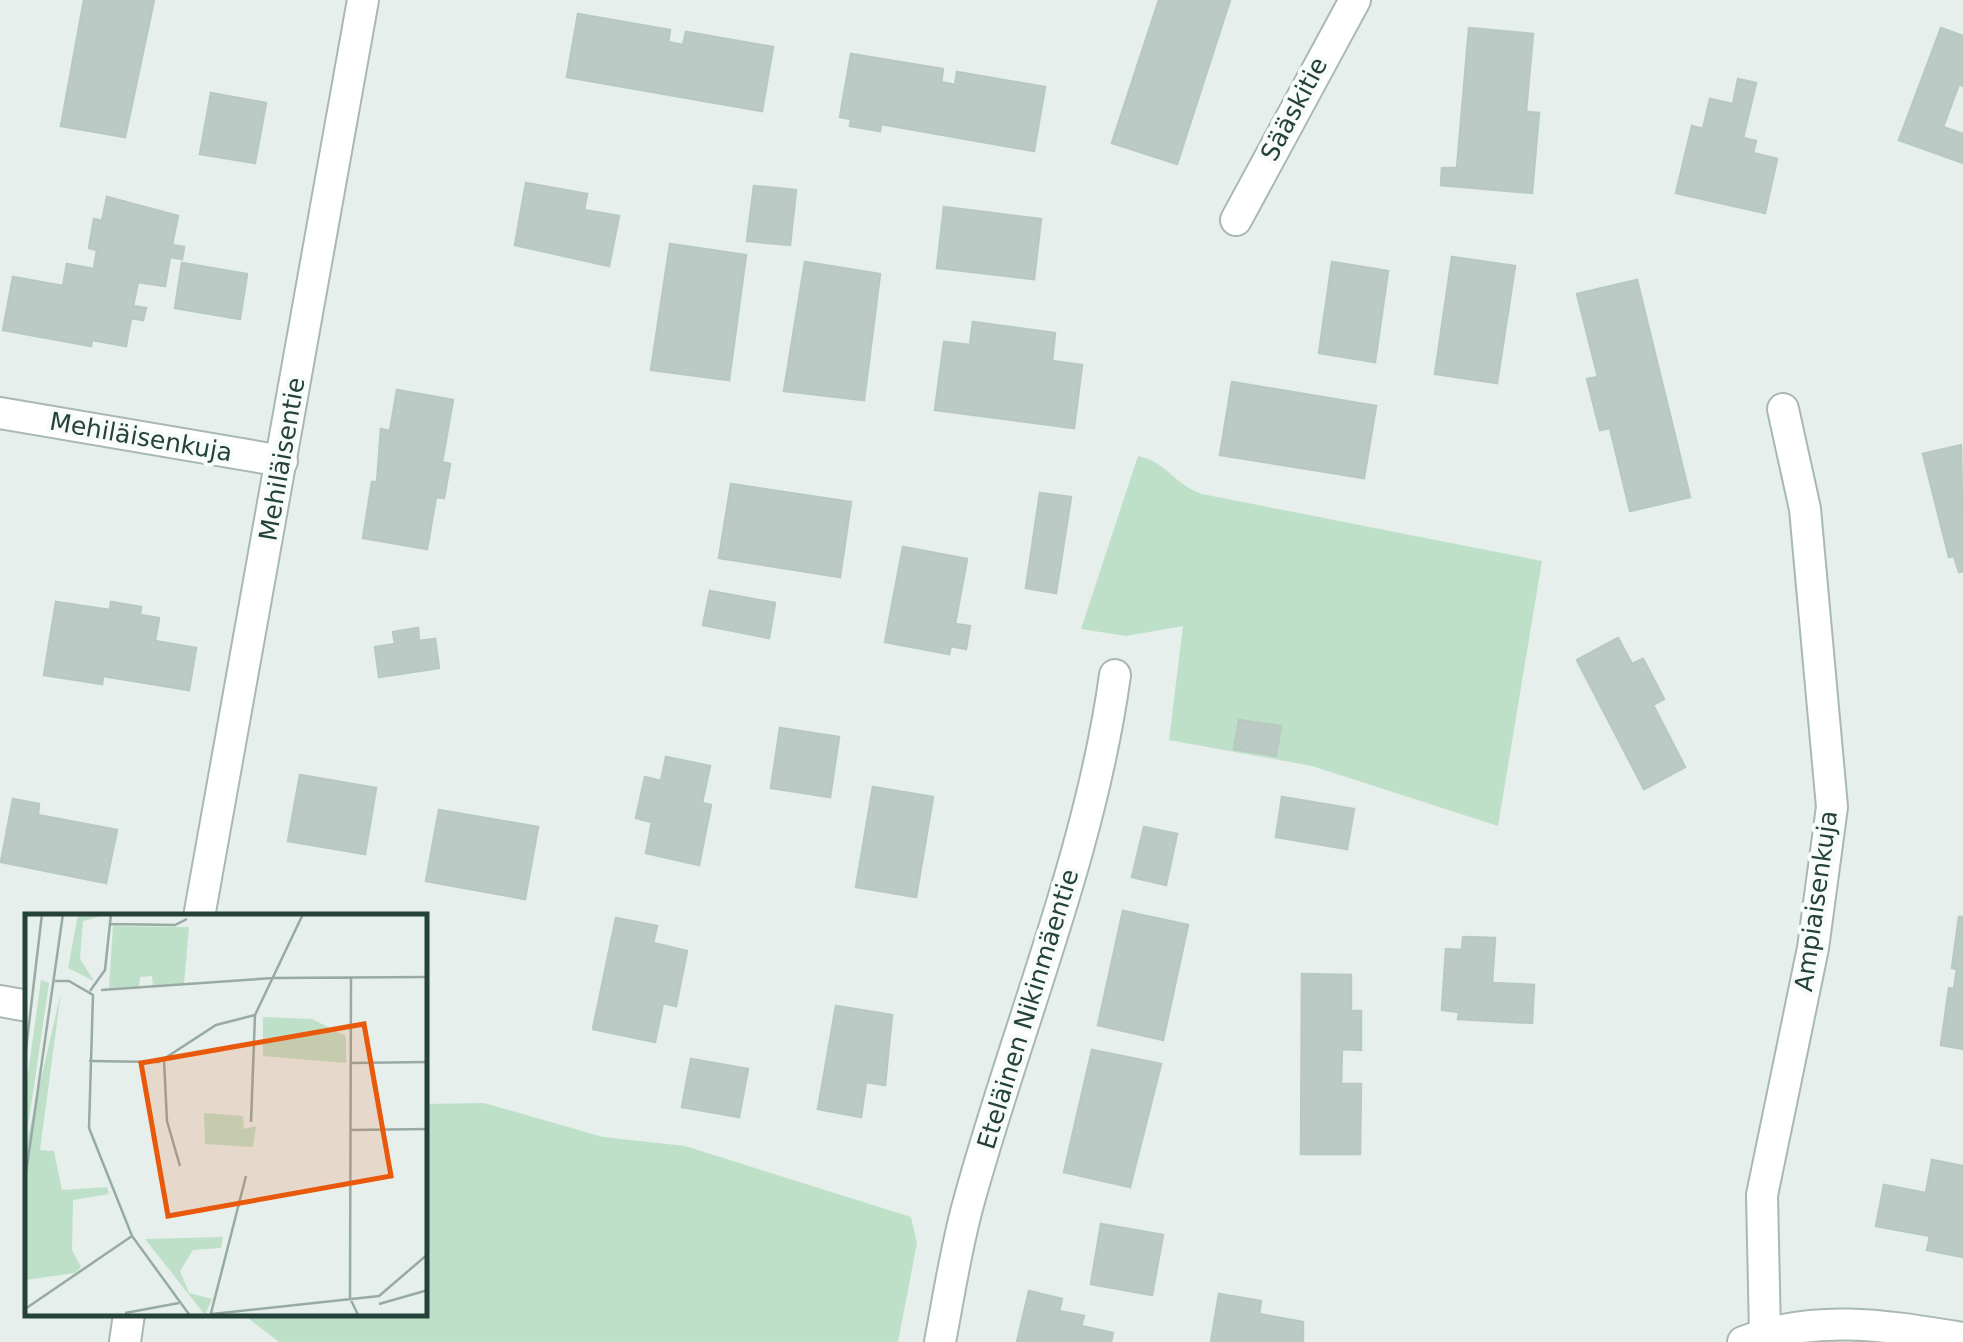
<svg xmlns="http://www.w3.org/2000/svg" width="1963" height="1342" viewBox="0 0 1963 1342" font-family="'DejaVu Sans',sans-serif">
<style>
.green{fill:#bfe0c8}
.building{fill:#bbcac4;stroke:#b8c9c2;stroke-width:2.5}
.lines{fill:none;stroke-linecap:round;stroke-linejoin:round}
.minor-casing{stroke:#a8b8b2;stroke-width:34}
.tertiary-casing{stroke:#a8b8b2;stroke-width:34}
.minor{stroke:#fff;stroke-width:30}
.tertiary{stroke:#fff;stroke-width:30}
.labels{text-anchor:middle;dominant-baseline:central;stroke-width:8;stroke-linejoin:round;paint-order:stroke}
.street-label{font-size:25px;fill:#24423a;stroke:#f7fbf9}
.inset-road{fill:none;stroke:#98aaa4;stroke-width:2.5}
.view{fill:#e8590c;fill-opacity:0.15;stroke:#e8590c;stroke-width:5}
.inset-edge{fill:none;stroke:#24423a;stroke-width:5}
</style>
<rect width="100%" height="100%" fill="#e6efeb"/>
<g class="green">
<path d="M1138 456C1166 461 1173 484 1202 494L1542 561 1498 826 1312 766 1169 740 1183 626 1126 636 1081 629Z"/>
<polygon points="484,1103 603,1137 685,1146 911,1217 917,1243 898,1342 279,1342 244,1315 425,1314 425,1104"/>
</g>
<g class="building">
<polygon points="84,0 154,0 125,137 61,126"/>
<polygon points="1159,0 1230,0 1177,164 1112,143"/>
<polygon points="578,14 670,30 668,42 683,45 686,32 773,47 762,111 567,77"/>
<polygon points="1469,28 1533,34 1526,112 1539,113 1532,193 1441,185 1442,168 1457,168"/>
<polygon points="1941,28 1963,36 1963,86 1959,84 1943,127 1963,134 1963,163 1899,140"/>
<polygon points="851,54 943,69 941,82 955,85 957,72 1045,87 1034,151 881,124 880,131 850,126 851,119 840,117"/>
<polygon points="1738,79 1756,83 1743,138 1756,141 1753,153 1777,159 1765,213 1676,193 1692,126 1703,129 1710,99 1733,104"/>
<polygon points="211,93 266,103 255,163 200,154"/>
<polygon points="526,183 587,194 584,210 619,216 609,266 515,245"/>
<polygon points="754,186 796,190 790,245 747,241"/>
<polygon points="107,197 178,216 172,245 184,247 182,259 170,257 165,286 138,282 133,306 146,308 143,320 131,318 126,346 92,340 91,346 3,330 13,277 63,286 67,264 94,269 97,250 89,248 94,219 102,221"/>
<polygon points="944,207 1041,219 1034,279 937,268"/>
<polygon points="670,244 746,255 729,380 651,370"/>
<polygon points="1452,257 1515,266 1497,383 1435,374"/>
<polygon points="805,262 880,274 864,400 784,391"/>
<polygon points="1332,262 1388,271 1375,362 1319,353"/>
<polygon points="182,263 247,274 240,319 175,308"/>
<polygon points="1637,280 1690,497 1630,511 1610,428 1600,430 1587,379 1598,377 1577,294"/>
<polygon points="973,322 1055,333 1052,361 1082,365 1074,428 935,410 944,342 970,345"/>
<polygon points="1232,382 1376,406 1364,478 1220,455"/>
<polygon points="397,390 453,400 442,462 450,464 444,498 436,497 427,549 363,538 372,482 377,482 381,429 390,431"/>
<polygon points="1961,445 1963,571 1959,572 1954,556 1949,557 1923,454"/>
<polygon points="731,484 851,502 840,577 719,558"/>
<polygon points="1040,493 1071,497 1056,593 1026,588"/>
<polygon points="903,547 967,559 955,624 970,626 966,649 951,646 949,654 885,642"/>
<polygon points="710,591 775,603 769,638 703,625"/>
<polygon points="56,602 110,610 111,602 141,607 140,615 159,618 155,641 196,648 189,690 103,676 102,684 44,675"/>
<polygon points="418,628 419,641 435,639 439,668 379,677 375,647 395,644 393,632"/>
<polygon points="1618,638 1632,664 1643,659 1664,699 1653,705 1685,767 1644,789 1577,660"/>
<polygon points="1239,720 1281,726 1276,756 1234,749"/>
<polygon points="780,728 839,737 830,797 771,788"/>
<polygon points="666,757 710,766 702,803 711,805 699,865 646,853 652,822 636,818 645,777 661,781"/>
<polygon points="300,775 376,788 365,854 288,841"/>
<polygon points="873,787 933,797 916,897 856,887"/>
<polygon points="1282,797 1354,809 1347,849 1276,837"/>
<polygon points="13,799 39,804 38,815 117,830 106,883 1,862"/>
<polygon points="439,810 538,827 525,899 426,881"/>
<polygon points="1144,827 1177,834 1166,885 1132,877"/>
<polygon points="1123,911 1188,925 1163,1040 1098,1025"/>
<polygon points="1959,917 1963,917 1963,1049 1941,1045 1949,988 1954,989 1957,969 1952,968"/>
<polygon points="616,918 657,926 653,943 687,951 676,1006 663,1003 655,1042 593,1029"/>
<polygon points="1463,937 1495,938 1492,983 1534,985 1532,1023 1458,1019 1459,1012 1442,1010 1446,949 1462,950"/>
<polygon points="1302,974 1351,975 1351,1011 1361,1011 1361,1050 1342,1049 1341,1084 1361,1084 1360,1154 1301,1154"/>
<polygon points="836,1006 892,1015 885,1085 866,1082 861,1117 818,1109"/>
<polygon points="1092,1050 1161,1064 1130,1187 1064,1172"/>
<polygon points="691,1059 748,1069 739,1117 682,1107"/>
<polygon points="1932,1160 1963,1166 1963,1257 1927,1250 1930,1236 1876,1226 1884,1185 1926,1193"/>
<polygon points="1101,1224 1163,1235 1152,1295 1091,1284"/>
<polygon points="1029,1291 1062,1299 1059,1311 1084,1316 1081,1326 1113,1333 1111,1342 1017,1342"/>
<polygon points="1219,1294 1261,1301 1259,1314 1303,1322 1303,1342 1211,1342"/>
</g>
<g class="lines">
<defs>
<g id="minor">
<polyline points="1236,220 1355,0"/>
<polyline points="0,413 282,461"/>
<polyline points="199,917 363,0"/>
<polyline points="0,1001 28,1006"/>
<polyline points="1765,1333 1762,1195 1813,948 1832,807 1805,509 1783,409"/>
<polyline points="125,1342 129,1314"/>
<path d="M940 1342C949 1295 956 1247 969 1201 1017 1026 1090 856 1115 675"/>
</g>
<path id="tertiary" d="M1743 1342C1816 1313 1888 1326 1963 1338"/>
</defs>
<use href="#minor" class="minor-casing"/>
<use href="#tertiary" class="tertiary-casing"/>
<use href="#minor" class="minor"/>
<use href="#tertiary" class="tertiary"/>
</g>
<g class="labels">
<g class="street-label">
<text transform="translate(1294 109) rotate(-62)">Sääskitie</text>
<text transform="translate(141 437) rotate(10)">Mehiläisenkuja</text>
<text transform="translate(282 459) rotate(-80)">Mehiläisentie</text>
<text transform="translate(1816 901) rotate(-82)">Ampiaisenkuja</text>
<text transform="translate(1028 1009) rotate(-73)">Eteläinen Nikinmäentie</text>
</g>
</g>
<g transform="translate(25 914)">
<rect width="402" height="402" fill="#e6efeb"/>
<path d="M53 0H84L58 7 55 45 69 67 43 54ZM88 12 164 13 159 70 128 72 127 62 115 63 114 73 84 74ZM16 66 24 69 0 233V181ZM36 78 15 236 29 237 37 276 82 273 84 280 48 286 47 336 56 353 50 359 0 366V235ZM238 103 287 105 321 122V149L238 142ZM179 199 218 202 219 215 231 212 228 233 180 230ZM198 323 196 334 168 336 155 357 164 379 187 385 180 401 120 325Z" fill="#bfe0c8"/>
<path class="inset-road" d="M85 10 150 11 162 5M326 64 325 384 334 403M30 67H44L68 81 64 214 107 322 166 403M76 76 248 64 403 63M65 77 80 56 86 0M0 144 17 0M139 146 142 207 155 252M64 147 134 148 191 111 230 101M325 149 403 148M226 208 230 101 278 0M325 216 403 215M0 266 38 0M354 390 403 376M0 395 107 322M100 399 154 389M187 400 354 382 403 340M185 403 221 262"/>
<path class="view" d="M339 110 366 262 143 302 116 149Z"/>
<rect width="402" height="402" class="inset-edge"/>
</g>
</svg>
